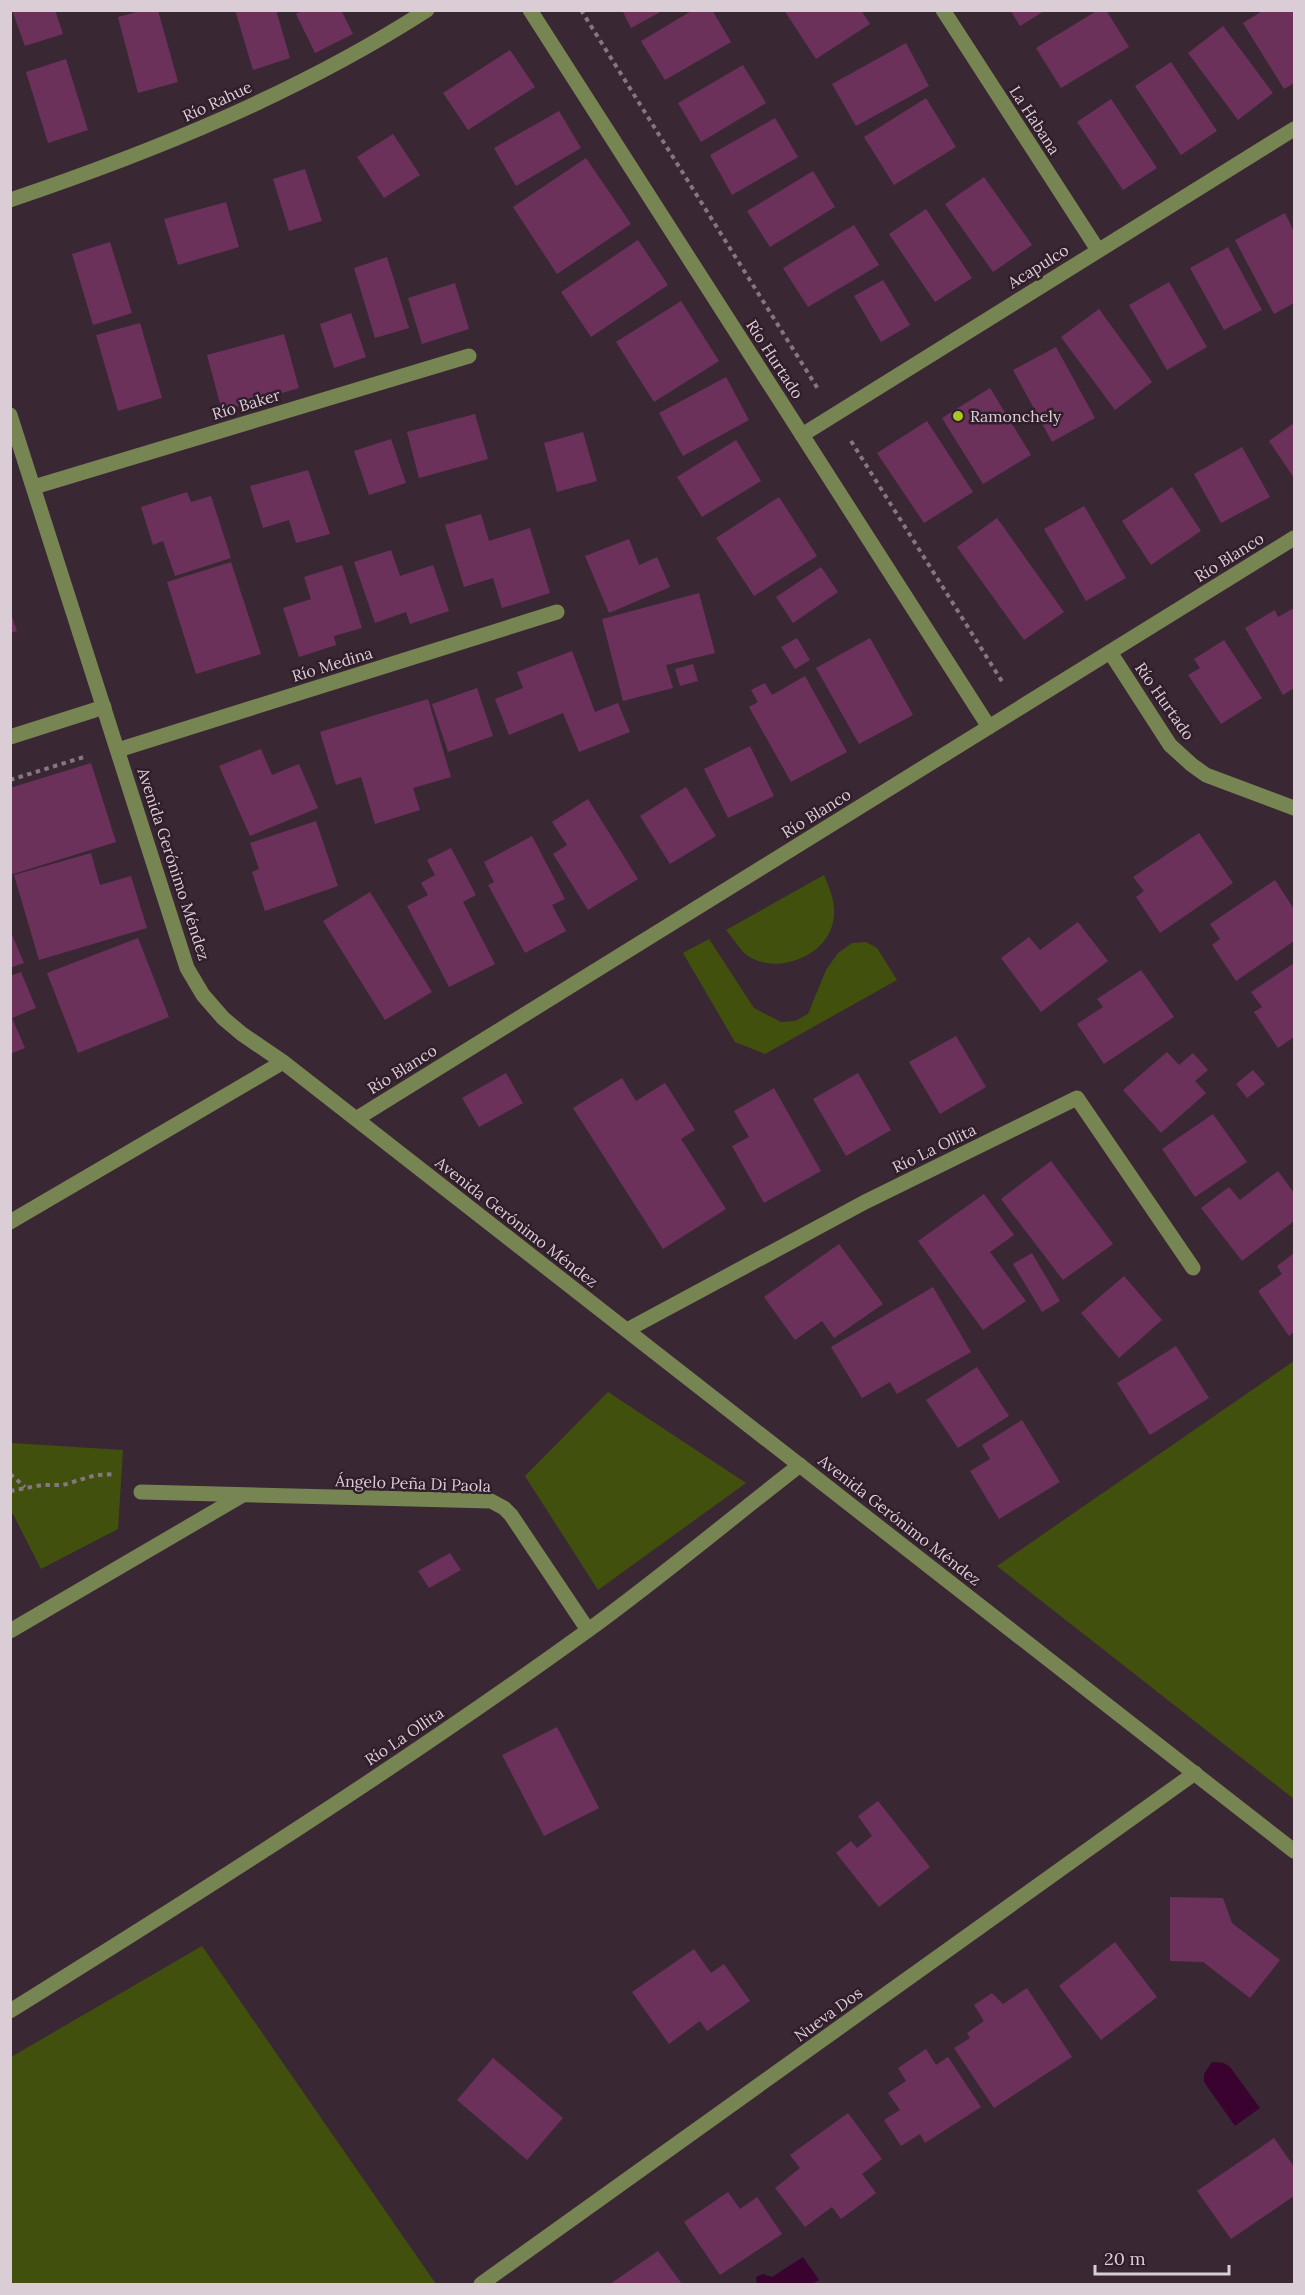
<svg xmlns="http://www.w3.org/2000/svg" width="1305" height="2295" viewBox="0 0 1305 2295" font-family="Lora,serif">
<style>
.green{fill:#42500e}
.water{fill:#3a022e}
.building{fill:#6b315b}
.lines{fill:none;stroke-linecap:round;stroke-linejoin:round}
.path{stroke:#867681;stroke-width:4;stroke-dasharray:4.5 4.5;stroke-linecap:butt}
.minor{stroke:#778553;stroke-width:15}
.poi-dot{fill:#a7c81f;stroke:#301e2a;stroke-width:2}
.labels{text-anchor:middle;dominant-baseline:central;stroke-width:5;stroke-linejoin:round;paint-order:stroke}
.street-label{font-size:16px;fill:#dacdd5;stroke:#301e2a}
.poi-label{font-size:16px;fill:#dacdd5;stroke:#301e2a;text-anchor:start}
</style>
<rect width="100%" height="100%" fill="#3a2734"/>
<g class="green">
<path d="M824 875C829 887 835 900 834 914 833 956 773 979 743 952 737 945 732 937 726 930Z"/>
<polygon points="709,939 754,1008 781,1022 795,1021 808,1014 826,970 838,953 852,943 866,942 877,948 897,980 765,1054 735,1042 683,953"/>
<polygon points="1294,1361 1294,1799 997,1566"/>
<polygon points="608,1392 746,1483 598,1590 525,1476"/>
<polygon points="11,1443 123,1450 118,1529 41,1569 13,1514 11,1514"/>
<polygon points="202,1946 436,2284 11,2284 11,2057"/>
</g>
<g class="water">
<polygon points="1212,2062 1224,2063 1230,2067 1260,2108 1235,2126 1204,2082 1204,2074"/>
<polygon points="803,2257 819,2280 812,2284 757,2284 756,2277 763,2274 772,2277"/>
</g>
<g class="building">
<polygon points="12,10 55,10 63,34 25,46"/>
<polygon points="144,10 158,10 178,82 138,93 118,17"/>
<polygon points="235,10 276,10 290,58 253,70"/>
<polygon points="302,10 341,10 353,34 315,53 296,14"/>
<polygon points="622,10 664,10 631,28"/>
<polygon points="693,10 712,10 731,42 665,80 641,41"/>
<polygon points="784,10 861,10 870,24 816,59"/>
<polygon points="1010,10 1046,10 1020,26"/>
<polygon points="1098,10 1106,10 1129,47 1061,88 1036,48"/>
<polygon points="1264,10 1294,10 1294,83 1284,89 1243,23"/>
<polygon points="1223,26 1273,93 1238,120 1188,53"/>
<polygon points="906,43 929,86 856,126 832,84"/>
<polygon points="510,50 535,87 468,130 443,93"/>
<polygon points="66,59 88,130 48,143 26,72"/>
<polygon points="1171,62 1217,131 1181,155 1135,86"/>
<polygon points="743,65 766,103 701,142 678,103"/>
<polygon points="926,98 956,147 894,185 864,137"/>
<polygon points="1111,99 1157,168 1123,190 1077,122"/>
<polygon points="559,111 581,148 516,186 494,148"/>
<polygon points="775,118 798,157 732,195 710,155"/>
<polygon points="393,134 420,175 384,198 357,157"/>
<polygon points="586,158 631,224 557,274 513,207"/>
<polygon points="305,169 322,221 289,231 273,179"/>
<polygon points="813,171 835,207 770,247 747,211"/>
<polygon points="984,177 1032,245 993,272 945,204"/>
<polygon points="226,202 239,247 178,265 164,219"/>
<polygon points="926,209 972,278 935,302 889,234"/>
<polygon points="1285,213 1294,232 1294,303 1274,314 1235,240"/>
<polygon points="854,225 879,265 808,307 783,268"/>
<polygon points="638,240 668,285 591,337 561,292"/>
<polygon points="110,242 132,313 93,325 72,254"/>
<polygon points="1228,247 1262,310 1224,330 1190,268"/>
<polygon points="387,257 409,328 375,338 354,268"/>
<polygon points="883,280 910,325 881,342 854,296"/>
<polygon points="1169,282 1207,347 1167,370 1129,305"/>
<polygon points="455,283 469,329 422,344 408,298"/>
<polygon points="681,301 719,361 654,402 616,342"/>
<polygon points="1099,309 1152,382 1115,410 1061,337"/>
<polygon points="351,313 366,357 334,368 320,324"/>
<polygon points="140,323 162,398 118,411 96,335"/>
<polygon points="284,334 299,388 222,411 207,355"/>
<polygon points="1056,347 1095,418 1052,442 1013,370"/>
<polygon points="726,377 749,420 683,456 659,413"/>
<polygon points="990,388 1031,455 983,484 942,418"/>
<polygon points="475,414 488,459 419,478 407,432"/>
<polygon points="927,421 973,492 924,523 877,453"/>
<polygon points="1294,423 1294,478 1269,441"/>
<polygon points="583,432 597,481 557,492 544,443"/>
<polygon points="391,439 406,483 369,495 354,451"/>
<polygon points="736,440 761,481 702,517 677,477"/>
<polygon points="1242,447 1270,497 1221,523 1194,474"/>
<polygon points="308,470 330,534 296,543 289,520 263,528 250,486"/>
<polygon points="1172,487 1201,531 1151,565 1122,521"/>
<polygon points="187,492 191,502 211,496 231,558 175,576 163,541 153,545 141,507"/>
<polygon points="779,497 817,556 754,596 716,538"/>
<polygon points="1084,506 1126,578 1086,601 1044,529"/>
<polygon points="481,514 489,541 530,528 550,593 502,608 493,578 464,587 445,525"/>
<polygon points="997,518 1064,612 1024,640 957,547"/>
<polygon points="629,539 639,565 657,557 670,587 609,613 585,556"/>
<polygon points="391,550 400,576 433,565 449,611 410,624 406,612 375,623 354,562"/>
<polygon points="231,562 261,654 196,674 167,582"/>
<polygon points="342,565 362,628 334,636 336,645 299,657 283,608 311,599 304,577"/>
<polygon points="821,567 838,592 793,623 776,597"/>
<polygon points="699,593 715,653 666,665 673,688 623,701 602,619"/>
<polygon points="1294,608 1294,688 1283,695 1245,628 1275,610 1278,617"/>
<polygon points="10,611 17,631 10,633"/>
<polygon points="797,638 810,660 795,669 781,647"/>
<polygon points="870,638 913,715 859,744 816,668"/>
<polygon points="1224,640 1262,698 1221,724 1188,675 1200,668 1194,659"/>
<polygon points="572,651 595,712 618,703 630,732 579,752 563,713 509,735 495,699 523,688 517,672"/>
<polygon points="693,664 698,681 680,686 675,669"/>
<polygon points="805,676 847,752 791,782 749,707 758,702 751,690 765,683 772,695"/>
<polygon points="477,688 493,736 448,752 432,704"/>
<polygon points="428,699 451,777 413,788 420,810 375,824 361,777 336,785 320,732"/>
<polygon points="750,746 774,796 728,818 704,769"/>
<polygon points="261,749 272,775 299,764 318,808 250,836 219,766"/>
<polygon points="91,763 116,842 10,875 10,788"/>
<polygon points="686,787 716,836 670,864 640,816"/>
<polygon points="588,799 638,879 588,910 553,854 567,845 552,822"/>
<polygon points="316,821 338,886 265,911 252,872 259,869 250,843"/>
<polygon points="1199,833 1233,883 1160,933 1136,897 1144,891 1133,877"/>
<polygon points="532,836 565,899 552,905 566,931 525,953 488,885 494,882 484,862"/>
<polygon points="451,848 476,895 463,902 495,964 449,987 407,906 428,895 421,883 435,875 427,860"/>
<polygon points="91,853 100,885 131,876 147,928 39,960 14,875"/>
<polygon points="1275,880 1294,909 1294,941 1236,981 1212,945 1220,939 1210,924"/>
<polygon points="370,892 432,992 385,1020 323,921"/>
<polygon points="1078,922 1108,961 1041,1012 1001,958 1029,937 1040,950"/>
<polygon points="10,930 24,963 10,968"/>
<polygon points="138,938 169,1017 78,1053 47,973"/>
<polygon points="1294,963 1294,1037 1278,1048 1254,1012 1262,1007 1251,992"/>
<polygon points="1141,970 1174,1017 1104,1064 1077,1024 1103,1007 1097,999"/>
<polygon points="21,972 36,1008 12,1018 25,1048 10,1054 10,976"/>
<polygon points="956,1036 986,1087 940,1114 909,1062"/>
<polygon points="1167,1052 1179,1065 1193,1053 1208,1070 1195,1081 1206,1093 1161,1133 1123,1090"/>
<polygon points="1253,1070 1265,1084 1247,1098 1236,1084"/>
<polygon points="506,1073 523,1103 479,1127 462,1098"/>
<polygon points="858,1073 891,1130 846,1156 813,1099"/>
<polygon points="622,1078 636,1101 665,1083 695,1130 681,1139 726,1209 663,1249 573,1108"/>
<polygon points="774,1088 821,1171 764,1203 732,1146 749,1137 734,1111"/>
<polygon points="1213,1114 1247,1162 1195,1197 1162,1149"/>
<polygon points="1051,1161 1113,1244 1063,1280 1001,1199"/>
<polygon points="1278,1171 1294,1193 1294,1221 1242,1261 1201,1208 1229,1187 1240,1200"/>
<polygon points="984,1194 1014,1235 990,1252 1026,1301 983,1330 918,1241"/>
<polygon points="839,1244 883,1304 834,1338 822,1321 795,1340 764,1297"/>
<polygon points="1032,1253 1060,1301 1042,1312 1013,1264"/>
<polygon points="1294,1253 1294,1332 1289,1336 1258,1291 1282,1274 1277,1266"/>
<polygon points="1124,1276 1162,1320 1119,1358 1081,1313"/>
<polygon points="933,1287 971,1352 897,1394 890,1382 862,1398 831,1347"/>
<polygon points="1176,1346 1209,1398 1150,1435 1117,1383"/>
<polygon points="977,1367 1009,1416 958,1448 926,1400"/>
<polygon points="1022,1420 1060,1482 999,1519 970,1471 990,1459 982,1445"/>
<polygon points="450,1553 461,1570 429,1588 418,1571"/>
<polygon points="557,1727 599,1808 544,1836 502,1755"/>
<polygon points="878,1801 930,1867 879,1907 836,1853 851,1841 857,1848 872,1836 858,1816"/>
<polygon points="1170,1897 1223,1898 1232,1923 1280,1960 1250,1998 1203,1962 1170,1961"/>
<polygon points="1115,1942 1157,1997 1101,2040 1059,1986"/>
<polygon points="694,1949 711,1973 724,1964 750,2001 707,2031 700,2021 669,2044 632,1992"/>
<polygon points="1027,1988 1072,2057 994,2108 954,2048 970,2038 967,2033 984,2021 974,2005 992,1993 1003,2004"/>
<polygon points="926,2049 936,2065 948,2057 981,2107 925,2143 920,2134 901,2146 884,2120 900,2110 888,2093 906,2081 898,2068"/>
<polygon points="493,2058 563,2118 527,2160 457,2100"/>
<polygon points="848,2113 882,2159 862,2174 876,2193 841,2219 832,2207 805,2227 775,2188 800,2168 790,2155"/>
<polygon points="1274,2138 1294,2167 1294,2196 1231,2239 1197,2191"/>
<polygon points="728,2192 740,2209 757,2197 782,2234 720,2275 684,2222"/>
<polygon points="658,2251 682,2284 610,2284"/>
</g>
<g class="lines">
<g class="path">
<polyline points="581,10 818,389"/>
<polyline points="851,441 1003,683"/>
<polyline points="10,780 87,756"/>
<polyline points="10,1474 25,1487"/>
<polyline points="10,1491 42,1485 63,1485 96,1475 115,1474"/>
</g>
<g class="minor">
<polyline points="530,10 989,727"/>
<polyline points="943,10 1098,250"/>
<path d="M10 200C155 151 298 93 427 10"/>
<polyline points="10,415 187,968 203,995 223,1018 242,1034 283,1062 356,1119 1294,1851"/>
<polyline points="802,435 1294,129"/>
<polyline points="34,487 469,356"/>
<polyline points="1110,652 1170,745 1192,765 1206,775 1294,808"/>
<polyline points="10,737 104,707"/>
<polyline points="118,750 557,612"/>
<polyline points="356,1119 1294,538"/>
<polyline points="10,1222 283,1062"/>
<polyline points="627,1330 865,1202 1077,1098 1193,1268"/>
<polyline points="141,1492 491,1501 504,1508 511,1515 588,1630"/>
<polyline points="10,1631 241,1496"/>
<path d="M10 2011C206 1889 400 1766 587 1631 660 1578 729 1520 800 1465"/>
<polyline points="481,2284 1195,1773"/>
</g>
</g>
<circle class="poi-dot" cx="958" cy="416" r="6"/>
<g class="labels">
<g class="street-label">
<text transform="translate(217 101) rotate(-25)">Río Rahue</text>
<text transform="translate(1035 120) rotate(57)">La Habana</text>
<text transform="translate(1038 266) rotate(-32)">Acapulco</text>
<text transform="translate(775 359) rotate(57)">Río Hurtado</text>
<text transform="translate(246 404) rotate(-17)">Río Baker</text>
<text transform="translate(1229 557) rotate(-32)">Río Blanco</text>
<text transform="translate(332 664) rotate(-17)">Río Medina</text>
<text transform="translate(1165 701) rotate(55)">Río Hurtado</text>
<text transform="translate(816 813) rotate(-32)">Río Blanco</text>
<text transform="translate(174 864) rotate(72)">Avenida Gerónimo Méndez</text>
<text transform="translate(402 1069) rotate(-32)">Río Blanco</text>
<text transform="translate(934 1148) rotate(-26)">Río La Ollita</text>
<text transform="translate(517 1222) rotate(38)">Avenida Gerónimo Méndez</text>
<text transform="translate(413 1483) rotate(2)">Ángelo Peña Di Paola</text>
<text transform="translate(900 1520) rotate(38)">Avenida Gerónimo Méndez</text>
<text transform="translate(404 1736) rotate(-34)">Río La Ollita</text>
<text transform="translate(828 2014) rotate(-36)">Nueva Dos</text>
</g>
<g class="poi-label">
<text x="970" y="416">Ramonchely</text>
</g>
</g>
<rect width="1305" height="2295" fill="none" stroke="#dacdd5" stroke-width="24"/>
<path d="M1095 2265v9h134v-9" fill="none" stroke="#dacdd5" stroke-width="3"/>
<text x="1104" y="2265" font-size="18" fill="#dacdd5" stroke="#301e2a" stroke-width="4.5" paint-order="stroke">20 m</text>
</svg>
